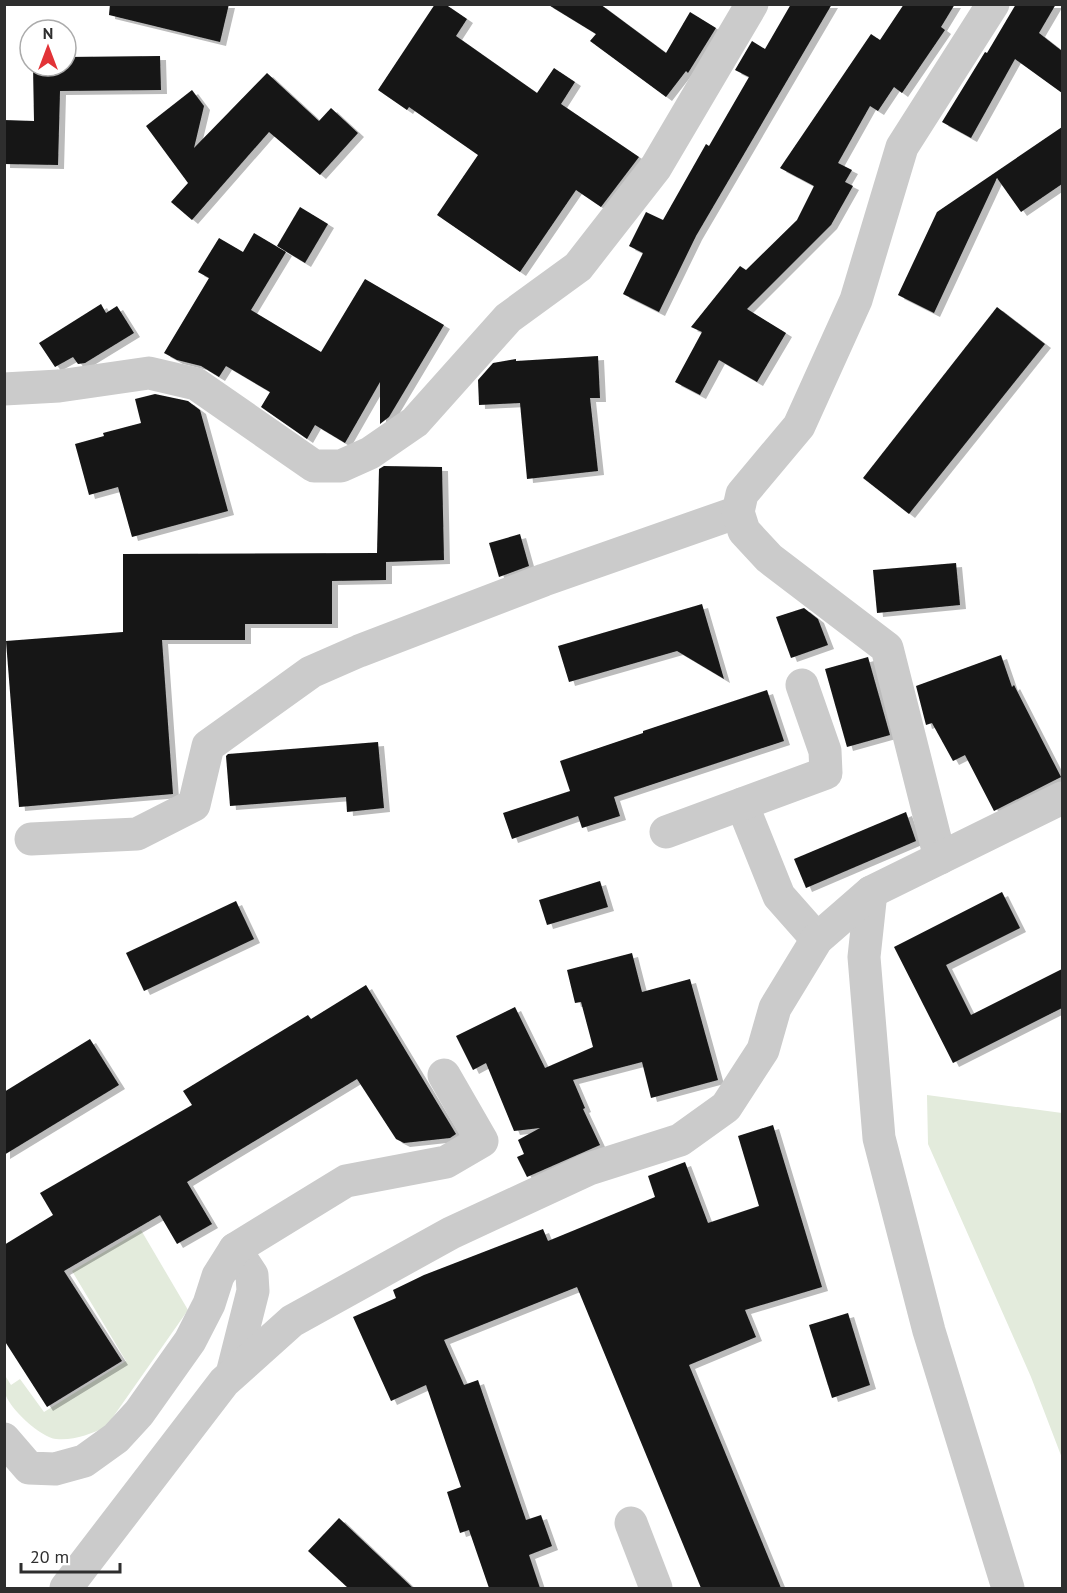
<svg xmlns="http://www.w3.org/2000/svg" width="1067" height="1593" viewBox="0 0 1067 1593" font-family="'PT Sans',sans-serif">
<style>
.green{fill:#e3ebdc}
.building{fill:#151515;filter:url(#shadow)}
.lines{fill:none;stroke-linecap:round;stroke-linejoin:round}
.minor{stroke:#cbcbcb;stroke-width:33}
</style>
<defs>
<filter id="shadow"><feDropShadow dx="6" dy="4" stdDeviation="0" flood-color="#0004"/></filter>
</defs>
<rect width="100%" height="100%" fill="#fff"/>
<g class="green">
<polygon points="927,1095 1062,1113 1062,1458 1031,1377 928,1144"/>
<path d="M141 1230 188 1310 106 1427C91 1434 73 1441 56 1439 41 1438 8 1407 5 1393 3 1388 5 1380 4 1374L11 1385 20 1379 44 1412 126 1361 72 1271Z"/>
</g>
<g class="building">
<polygon points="110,4 229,4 220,42 109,15"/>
<polygon points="435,4 445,4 467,19 456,36 537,93 554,68 575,82 561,104 639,157 601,207 576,190 520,272 437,215 478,155 409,107 407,110 378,90"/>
<polygon points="547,4 600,4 666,53 690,12 716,28 688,73 686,71 666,97 590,41 596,34"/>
<polygon points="791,4 832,4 696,236 659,312 623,294 643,253 629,246 646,212 663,220 706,144 709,146 749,77 735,70 752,41 765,49"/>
<polygon points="904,4 955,4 941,27 945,30 902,93 894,87 878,111 870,106 838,163 852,170 845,182 853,186 831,225 747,309 786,333 757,382 719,360 700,395 675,382 702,332 691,327 740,266 746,270 797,220 814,186 780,168 871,34 880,40"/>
<polygon points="1016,4 1056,4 1039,33 1062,51 1062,93 1015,59 971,138 942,122 985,52 987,53"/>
<polygon points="160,56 161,90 60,91 58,165 4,164 4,120 34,121 33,66 66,66 66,57"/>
<polygon points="267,73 319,121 331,108 358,133 320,175 269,132 192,220 171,202 188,183 146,126 192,90 204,106 194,148"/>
<polygon points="1062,127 1062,184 1021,212 997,178 934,313 898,295 937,212"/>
<polygon points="300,207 328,224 305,263 277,246"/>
<polygon points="254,233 286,252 251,310 321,352 365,279 444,325 389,417 380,424 380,382 345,443 315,425 307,439 261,407 270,392 226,366 219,377 201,366 177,360 164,353 209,278 198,272 219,238 243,252"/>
<polygon points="101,304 106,313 117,306 134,333 85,363 78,364 73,357 55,367 39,343"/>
<polygon points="997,307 1045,344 909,514 863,478"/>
<polygon points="598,356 600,398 590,398 598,471 527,479 520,403 479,405 478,380 493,363 516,359 516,361"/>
<polygon points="155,394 188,401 200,410 228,511 132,537 118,487 89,495 75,444 104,436 103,433 141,423 135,399"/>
<polygon points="384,466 442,467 444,560 386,562 386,580 332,581 332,624 245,624 245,640 162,640 173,794 19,807 6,641 123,632 123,554 377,553 379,469"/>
<polygon points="520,534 529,566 499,577 489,543"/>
<polygon points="956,563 960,605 877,613 873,570"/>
<polygon points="702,604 724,679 677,651 569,682 558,646"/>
<polygon points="804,608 818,619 828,645 791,658 776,617"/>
<polygon points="1001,655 1012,687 1014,685 1061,777 994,811 965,755 953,761 932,723 926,725 916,686"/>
<polygon points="868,657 890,735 847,747 825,669"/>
<polygon points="767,690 784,741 614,797 620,816 582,828 578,816 512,839 503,813 570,791 560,761 643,733 643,731"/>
<polygon points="378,742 384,808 347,812 346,797 230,806 226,756 228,754"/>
<polygon points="906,812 916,841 806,888 794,859"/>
<polygon points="600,881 608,907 547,925 539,900"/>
<polygon points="1002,892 1020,928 946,965 971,1015 1062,969 1062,1008 953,1063 894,947"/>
<polygon points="236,901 254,939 144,991 126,953"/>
<polygon points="632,953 642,992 690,979 718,1080 651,1098 642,1062 573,1080 585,1108 583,1109 600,1145 527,1177 517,1157 524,1154 518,1140 540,1128 514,1131 486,1063 473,1070 456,1036 515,1007 545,1068 593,1047 581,1002 575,1003 567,970"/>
<polygon points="366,985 456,1134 450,1138 404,1143 396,1139 357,1079 187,1182 212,1224 177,1244 160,1215 64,1271 122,1361 47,1407 4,1340 4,1245 53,1215 40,1193 192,1105 183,1091 308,1015 311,1019"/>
<polygon points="90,1039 119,1085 4,1155 4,1092"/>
<polygon points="773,1125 822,1287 745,1310 756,1337 689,1365 781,1588 701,1588 577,1287 444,1340 464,1385 478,1380 526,1520 541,1515 552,1546 529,1555 540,1588 489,1588 469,1530 460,1533 447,1492 461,1487 426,1385 391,1401 353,1317 396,1298 393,1290 424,1275 543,1229 548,1241 655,1197 648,1176 685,1162 708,1223 759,1206 738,1136"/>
<polygon points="848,1313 870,1385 832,1398 809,1325"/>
<polygon points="339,1518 413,1588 348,1588 308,1551"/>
</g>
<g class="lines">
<g class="minor">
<polyline points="4,389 59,386 149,373 196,384 314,466 341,466 370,453 415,422 508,318 578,267 656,167 752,4"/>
<polyline points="742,804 779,896 817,939"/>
<polyline points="666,832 826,773 825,751 802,685"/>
<polyline points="31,839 137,834 194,805 208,746 311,672 359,651 544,580 738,512"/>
<polyline points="940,858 887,648 769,558 744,531 738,512 742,494 799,426 856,300 902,147 993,4"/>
<polyline points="871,892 864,957 879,1138 929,1331 1008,1588"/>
<polyline points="232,1374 253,1291 252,1275 235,1249"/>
<polyline points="4,1439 29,1468 55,1469 84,1461 116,1438 139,1413 190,1341 209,1304 218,1276 235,1249 346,1181 446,1162 482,1141 444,1075"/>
<polyline points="631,1523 656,1588"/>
<polyline points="66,1588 224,1382 292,1321 451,1233 589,1169 680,1140 726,1107 763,1050 775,1008 817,939 871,892 1062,798"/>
</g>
</g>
<rect width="1067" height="1593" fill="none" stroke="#2e2e2e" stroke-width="12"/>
<g transform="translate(48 48)"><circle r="28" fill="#ffffff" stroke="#ababab" stroke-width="1.5"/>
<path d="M0-4.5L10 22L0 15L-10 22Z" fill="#e23337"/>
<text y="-9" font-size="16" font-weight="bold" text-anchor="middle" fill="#2e2e2e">N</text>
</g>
<path d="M21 1563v9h99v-9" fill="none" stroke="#2e2e2e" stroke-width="3"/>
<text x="30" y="1563" font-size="18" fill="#2e2e2e" stroke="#ffffff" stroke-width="4.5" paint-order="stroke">20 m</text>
</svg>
